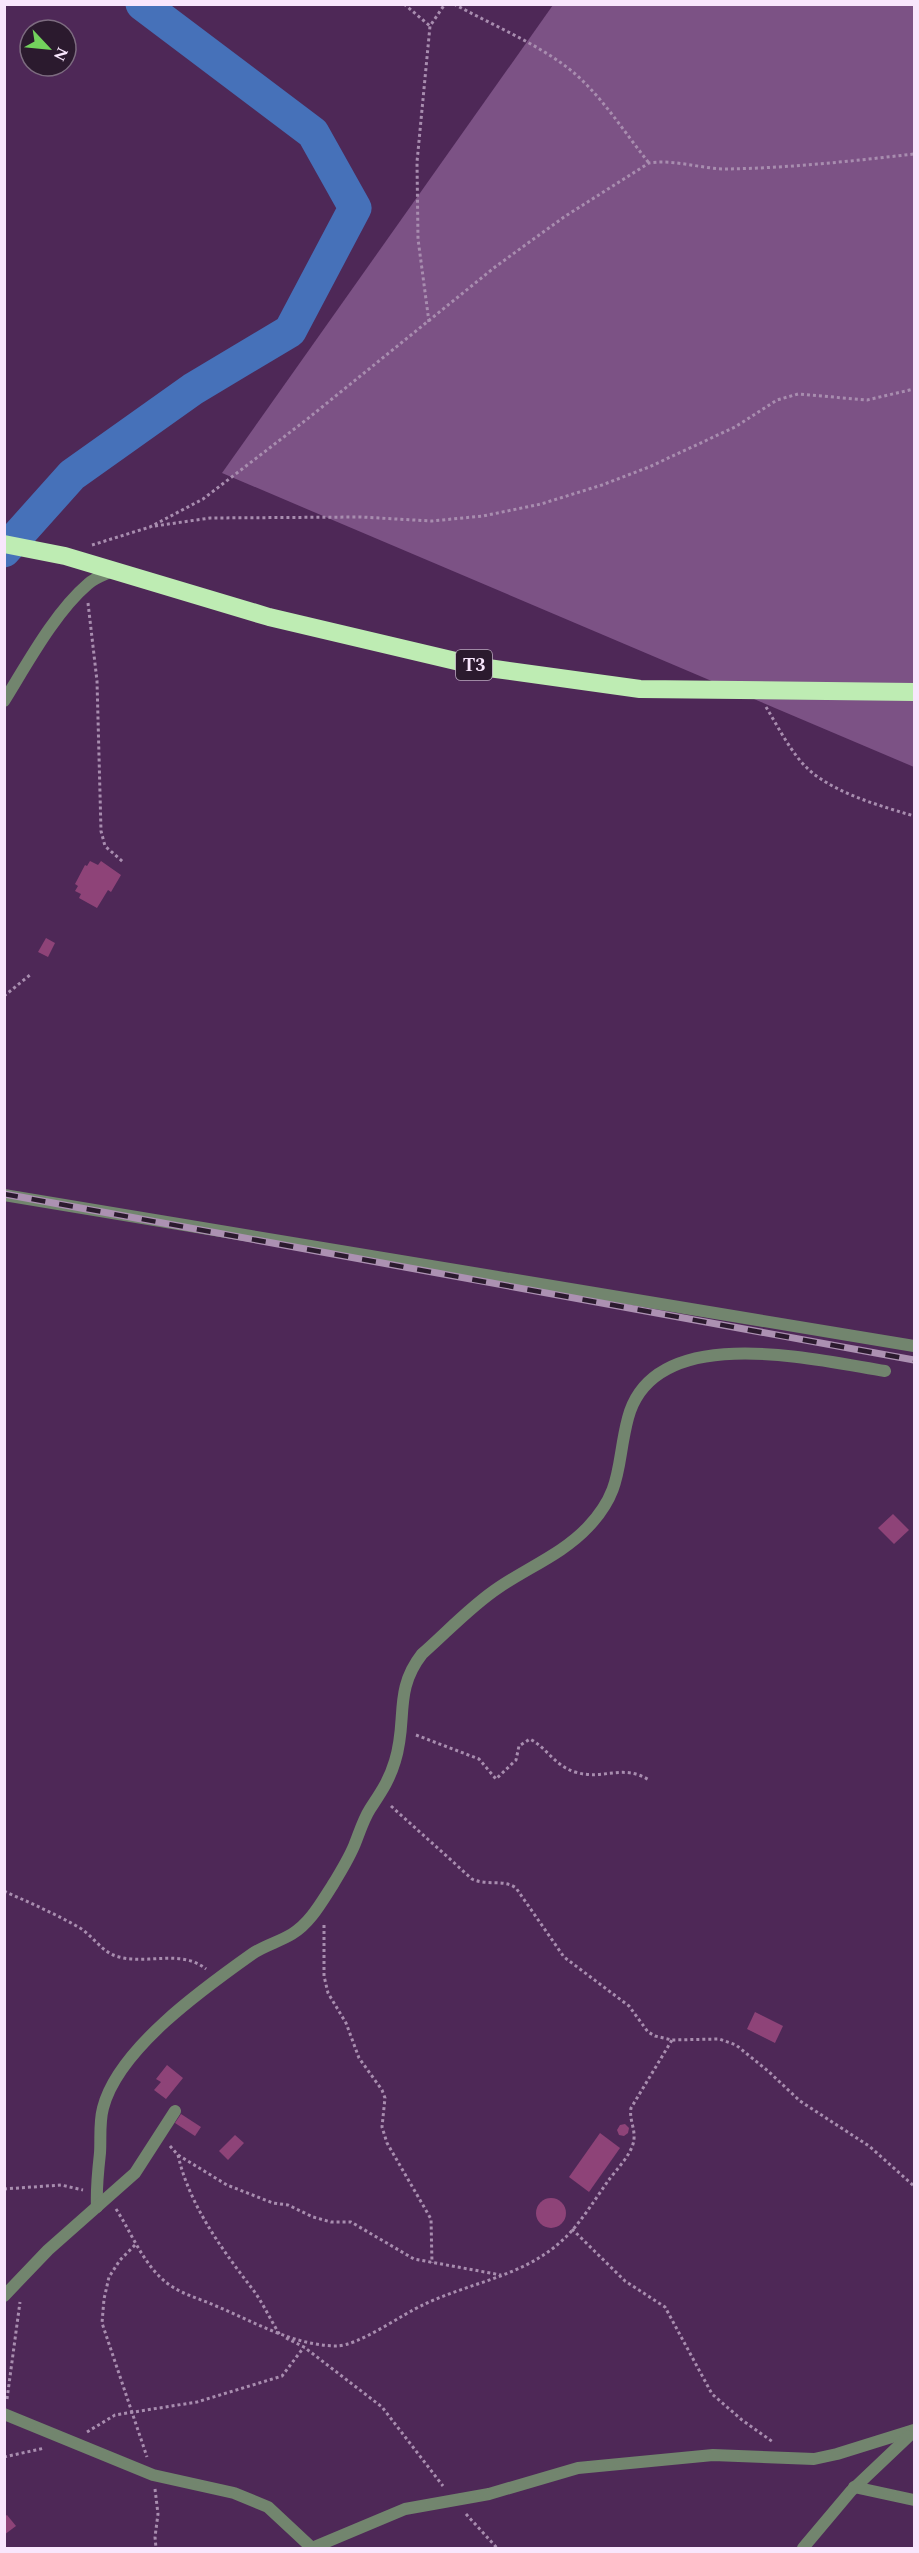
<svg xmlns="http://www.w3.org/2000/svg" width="919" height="2553" viewBox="0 0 919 2553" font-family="Spectral,serif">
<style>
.green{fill:#7c5285}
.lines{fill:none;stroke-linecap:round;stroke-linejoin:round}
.river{stroke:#4671b9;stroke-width:33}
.building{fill:#8e4378}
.path{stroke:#a88daf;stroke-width:3;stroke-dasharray:3 3;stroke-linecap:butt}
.street{stroke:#72856e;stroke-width:12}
.highway{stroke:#beecb3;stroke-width:18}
.rail-casing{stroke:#ac91b2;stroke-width:7}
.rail{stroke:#2b1a2e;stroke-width:4.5;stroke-dasharray:14;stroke-linecap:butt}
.labels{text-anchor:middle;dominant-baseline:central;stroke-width:4.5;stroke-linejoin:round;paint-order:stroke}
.shield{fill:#2b1a2e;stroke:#baa9be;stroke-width:1.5}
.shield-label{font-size:18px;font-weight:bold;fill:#f8e6fc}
</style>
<rect width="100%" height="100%" fill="#4e2857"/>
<polygon class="green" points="553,5 914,5 914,767 222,473"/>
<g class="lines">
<polyline class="river" points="4,551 72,475 193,389 290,331 355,208 313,133 142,4"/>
</g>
<g class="building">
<polygon points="90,861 98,865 101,861 121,875 111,892 108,890 97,908 79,898 81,894 75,891 78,886 75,884 85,865 87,866"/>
<polygon points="46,938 55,943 48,957 38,952"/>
<polygon points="893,1514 909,1530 894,1544 878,1528"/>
<polygon points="755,2012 783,2026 775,2043 747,2029"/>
<polygon points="167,2065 183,2078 166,2099 154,2090 161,2082 156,2079"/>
<polygon points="181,2114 201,2127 195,2136 175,2123"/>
<polygon points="625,2124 629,2128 628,2133 624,2136 619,2135 617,2130 620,2125"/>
<polygon points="600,2133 620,2148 589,2192 569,2177"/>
<polygon points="235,2135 244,2143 228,2160 219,2151"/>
<circle cx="551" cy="2213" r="15"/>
<polygon points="7,2515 16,2526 4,2535 4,2517"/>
</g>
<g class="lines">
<g class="path">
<polyline points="404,4 430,26"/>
<path d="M454 4C492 25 534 42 568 68 600 93 624 132 649 163"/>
<polyline points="429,322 418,239 417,162 430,26 445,4"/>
<polyline points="155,526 210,518 361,517 432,521 483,516 541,504 602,485 649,467 735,427 777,400 798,394 867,400 914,389"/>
<path d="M92 545 150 527 203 499 306 420 495 267 564 217 649 163C675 159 701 169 727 169 789 168 853 161 914 154"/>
<polyline points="88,603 97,681 101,831 105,846 123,862"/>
<path d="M766 707C780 730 794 759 815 775 844 796 881 806 914 816"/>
<polyline points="4,996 30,975"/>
<path d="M416 1735 479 1759 496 1779 516 1760 519 1746 530 1739C547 1748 555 1766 575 1772 603 1781 622 1763 649 1780"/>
<path d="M391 1806 472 1879C487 1886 504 1879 516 1888L564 1957 629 2006 648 2032 655 2036 672 2040 719 2039 736 2045 768 2071 800 2101 869 2146 914 2186"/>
<path d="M4 1891C30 1903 56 1914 80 1928 93 1936 101 1951 116 1956 146 1966 180 1948 206 1969"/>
<polyline points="324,1925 324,1976 328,1993 346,2023 359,2058 382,2090 385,2098 382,2127 387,2143 431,2219 432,2263"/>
<polyline points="170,2146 178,2155 227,2185 273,2203 288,2205 313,2217 331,2222 351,2222 414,2259 501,2275"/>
<path d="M178 2155C189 2205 223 2251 254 2291 264 2305 271 2321 280 2335"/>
<polyline points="4,2189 61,2185 83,2190"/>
<path d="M116 2209C131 2232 140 2257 160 2277 176 2293 196 2297 216 2306 255 2322 292 2345 336 2346 359 2346 402 2314 425 2304 469 2283 519 2277 557 2245 578 2228 593 2202 608 2181 616 2170 633 2153 634 2139 635 2128 629 2119 631 2108L672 2040"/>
<polyline points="572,2229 625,2281 665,2307 712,2394 742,2420 773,2442"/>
<polyline points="135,2245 120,2260 109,2277 104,2299 102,2323 147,2457"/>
<polyline points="286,2338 304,2347 382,2407 443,2486"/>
<polyline points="7,2399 20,2302"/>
<polyline points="87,2432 115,2415 197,2402 282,2376 304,2347"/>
<polyline points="4,2457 45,2448"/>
<polyline points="155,2489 158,2514 155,2537 156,2548"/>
<polyline points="466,2514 497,2548"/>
</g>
<g class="street">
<path d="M4 701C27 664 55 612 88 584 94 578 104 575 112 571"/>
<polyline points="4,1195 914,1346"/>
<path d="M97 2207C96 2188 98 2171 100 2153 101 2138 99 2123 103 2108 118 2049 204 1988 252 1954 265 1945 279 1942 292 1934 310 1923 321 1903 332 1886 340 1873 348 1860 354 1846 359 1834 363 1820 370 1809 381 1792 389 1781 395 1761 408 1720 393 1691 422 1654 447 1632 471 1606 498 1588 527 1568 564 1553 588 1527 624 1489 616 1463 628 1418 654 1320 815 1360 885 1371"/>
<polyline points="4,2296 48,2250 135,2173 175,2111"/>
<polyline points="4,2414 153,2475 234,2493 268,2507 312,2548"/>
<polyline points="854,2487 914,2500"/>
<polyline points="312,2548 405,2509 489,2494 578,2468 713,2455 814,2459 837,2454 914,2430"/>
<polyline points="803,2548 851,2491 909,2436"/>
</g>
<polyline class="highway" points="4,544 65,556 269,617 481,667 640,689 914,692"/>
<defs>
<polyline id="rail" points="4,1194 914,1360"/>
</defs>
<use href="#rail" class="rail-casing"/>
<use href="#rail" class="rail"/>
</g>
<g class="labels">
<rect class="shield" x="456" y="650" width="36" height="30" rx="4.5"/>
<g class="shield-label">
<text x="474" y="665">T3</text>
</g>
</g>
<rect width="919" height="2553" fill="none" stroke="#f8e6fc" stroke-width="12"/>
<g transform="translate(48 48) rotate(116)"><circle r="28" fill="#2b1a2e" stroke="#7d6c80" stroke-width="1.5"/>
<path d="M0-4.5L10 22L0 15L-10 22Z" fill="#73d25d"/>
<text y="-9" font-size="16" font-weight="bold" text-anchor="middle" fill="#f8e6fc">N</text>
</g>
</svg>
